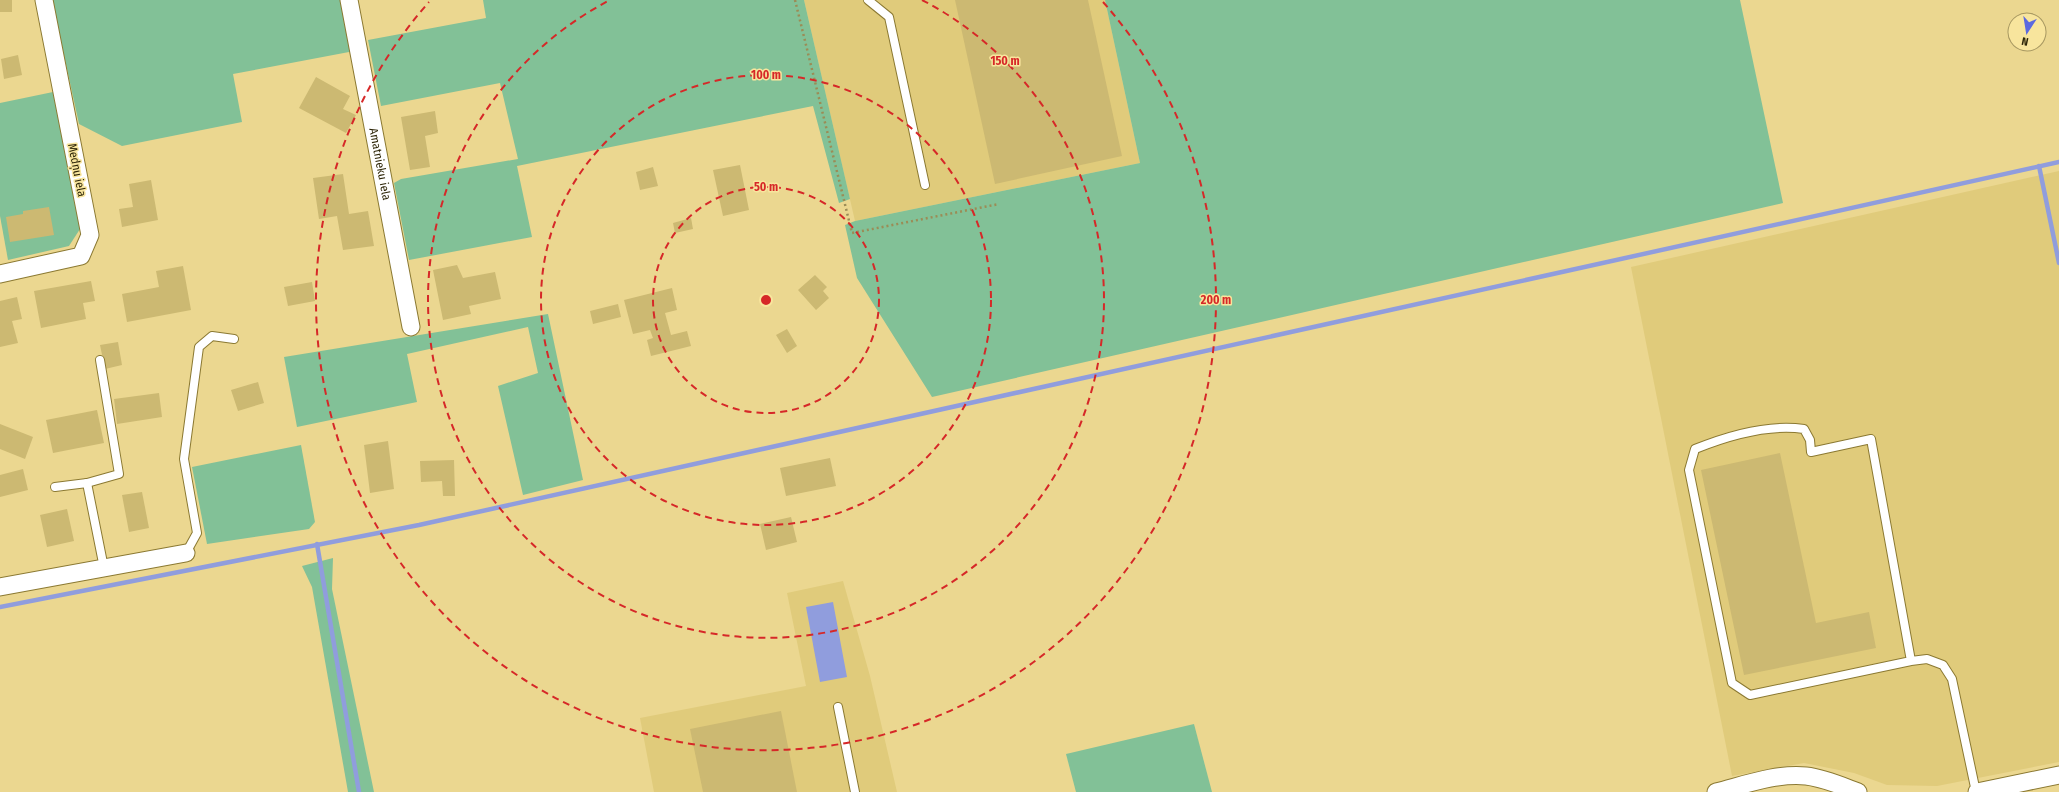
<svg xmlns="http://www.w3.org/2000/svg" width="2059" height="792" viewBox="0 0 2059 792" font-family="'Fira Sans Condensed',sans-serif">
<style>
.built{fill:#e0cb7b}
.green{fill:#82c197}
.water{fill:#909ddd}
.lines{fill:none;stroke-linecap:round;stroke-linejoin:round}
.stream{stroke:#909ddd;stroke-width:4.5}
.building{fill:#ccb972}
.service-casing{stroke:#8b7932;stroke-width:10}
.minor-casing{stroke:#8b7932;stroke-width:19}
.path{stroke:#9b8c56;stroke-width:2.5;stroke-dasharray:2 3;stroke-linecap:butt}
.service{stroke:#fff;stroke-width:8}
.minor{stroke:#fff;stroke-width:17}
.ring{fill:none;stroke:#d62828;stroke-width:2;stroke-dasharray:7 5}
.labels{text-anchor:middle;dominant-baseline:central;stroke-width:3;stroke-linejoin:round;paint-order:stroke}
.street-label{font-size:12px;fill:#2d2507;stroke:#f8e59d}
.centre{fill:#d62828;stroke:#f8e59d;stroke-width:2}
.ring-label{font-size:12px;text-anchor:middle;font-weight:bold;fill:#d62828;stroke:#f8e59d;stroke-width:3;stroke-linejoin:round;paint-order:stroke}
</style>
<rect width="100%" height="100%" fill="#ebd790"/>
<g class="built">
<polygon points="804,0 1105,0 1140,163 855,221"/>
<polygon points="2059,171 2059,762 1937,786 1887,785 1854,773 1804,763 1732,776 1631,267"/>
<polygon points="843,581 870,676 897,792 654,792 640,718 806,686 787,593"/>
</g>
<g class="green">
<polygon points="52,0 343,0 353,49 349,52 233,74 242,122 122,146 79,124"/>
<polygon points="483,0 804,0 850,199 839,203 813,106 517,166 532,237 409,260 394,183 401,179 518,159 500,83 381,106 368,40 486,18"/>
<polygon points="1105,0 1740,0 1783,203 932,397 857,278 845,225 855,221 1140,163"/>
<polygon points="53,92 80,229 69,246 8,260 0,216 0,103"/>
<polygon points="548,314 583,480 523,495 498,386 538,373 528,327 407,354 417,402 297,427 284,357"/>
<polygon points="301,445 315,522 309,529 207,544 192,467"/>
<polygon points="333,558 332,589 374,792 348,792 312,587 302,566"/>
<polygon points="1194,724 1212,792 1076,792 1066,754"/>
</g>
<polygon class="water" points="833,602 847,677 820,682 806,607"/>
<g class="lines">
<g class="stream">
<polyline points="2039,166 2059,263"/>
<polyline points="317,544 359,792"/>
<polyline points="0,607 419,525 2059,162"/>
</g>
</g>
<g class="building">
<rect x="0" y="0" width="12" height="12"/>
<polygon points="955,0 1088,0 1122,156 995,184"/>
<polygon points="18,55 22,75 4,79 1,59"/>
<polygon points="316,77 350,96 343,109 356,115 346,133 299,108"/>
<polygon points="435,111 438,133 425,136 430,167 410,170 401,117"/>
<polygon points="740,165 749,210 723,216 713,170"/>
<polygon points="653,167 658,186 640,190 636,172"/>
<polygon points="343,174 349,214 368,211 374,246 343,250 337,216 319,219 313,178"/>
<polygon points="151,180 158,220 122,227 119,209 133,207 129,184"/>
<polygon points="49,207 54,235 10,242 6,217 23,214 23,211"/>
<polygon points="691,218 693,229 675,233 673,223"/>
<polygon points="457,265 463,278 495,272 501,299 469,306 471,314 443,320 433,270"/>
<polygon points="183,266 191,310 127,322 122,294 159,287 156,271"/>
<polygon points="815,275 827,287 823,291 829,298 816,310 798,290"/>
<polygon points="91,281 95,301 83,303 86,319 41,328 34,291"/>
<polygon points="312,282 315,301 288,306 284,287"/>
<polygon points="672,288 677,310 665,313 671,335 687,331 691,346 651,356 647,340 653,338 650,330 633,334 624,300"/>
<polygon points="17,297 22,319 12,321 18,343 0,347 0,301"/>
<polygon points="618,304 621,317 593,324 590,311"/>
<polygon points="787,329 797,346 787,353 776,335"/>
<polygon points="118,342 122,365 105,369 100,345"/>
<polygon points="258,382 264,403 238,411 231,390"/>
<polygon points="159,393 162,417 117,424 114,399"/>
<polygon points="97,410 104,443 53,453 46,420"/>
<polygon points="0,424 33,437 25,459 0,449"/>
<polygon points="388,441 394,489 370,493 364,445"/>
<polygon points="1780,453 1816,623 1869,612 1876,648 1744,675 1701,470"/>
<polygon points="830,458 836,486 786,496 780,468"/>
<polygon points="454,460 455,496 443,496 442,481 421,482 420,461"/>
<polygon points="23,469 28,490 0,497 0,475"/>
<polygon points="142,492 149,528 129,532 122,495"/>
<polygon points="67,509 74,541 47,547 40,515"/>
<polygon points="791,517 797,542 766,550 760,524"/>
<polygon points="781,711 797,792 703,792 690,729"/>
</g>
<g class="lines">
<defs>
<g id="service">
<polyline points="868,0 889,17 925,185"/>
<polyline points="87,483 104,568"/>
<polyline points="55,487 87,483 119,474 100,360"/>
<polyline points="186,553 197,533 184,459 199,347 212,336 234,339"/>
<path d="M1911 661 1871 439 1811 452 1810 440 1804 429C1769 424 1727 436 1695 449L1689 470 1732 683 1750 695 1911 661 1927 659 1943 665 1952 679 1976 792"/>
<polyline points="838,707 855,792"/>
</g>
<g id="minor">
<path id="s1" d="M349 0 411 327"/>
<polyline points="0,274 81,256 90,235 44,0"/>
<polyline points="0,587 186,553"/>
<path d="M1716 792C1744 785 1776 773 1806 776 1824 778 1842 786 1858 792"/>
<polyline points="1977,792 2059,775"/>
</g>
</defs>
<use href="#service" class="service-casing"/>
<use href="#minor" class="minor-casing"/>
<polyline class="path" points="795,0 852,233 999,204"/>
<use href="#service" class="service"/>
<use href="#minor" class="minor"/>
</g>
<g class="ring">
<circle cx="766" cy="300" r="113"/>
<circle cx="766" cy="300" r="225"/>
<path d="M922 0A338 338 0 1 1 610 0"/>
<path d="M1103 2A450 450 0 1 1 429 2"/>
</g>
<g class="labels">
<g class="street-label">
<text stroke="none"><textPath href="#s1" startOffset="167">Amatnieku iela</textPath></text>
<text transform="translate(77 170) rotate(79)">Medņu iela</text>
</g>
</g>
<circle cx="766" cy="300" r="6" class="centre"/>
<g class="ring-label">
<text x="1005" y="65">150 m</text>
<text x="766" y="79">100 m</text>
<text x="766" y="191">50 m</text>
<text x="1216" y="304">200 m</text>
</g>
<g transform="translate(2027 32) rotate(192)"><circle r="19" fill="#f8e59d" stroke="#a79861"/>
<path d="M0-3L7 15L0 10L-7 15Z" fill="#5c69e0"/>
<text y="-6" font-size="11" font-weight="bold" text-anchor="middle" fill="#2d2507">N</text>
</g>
</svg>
